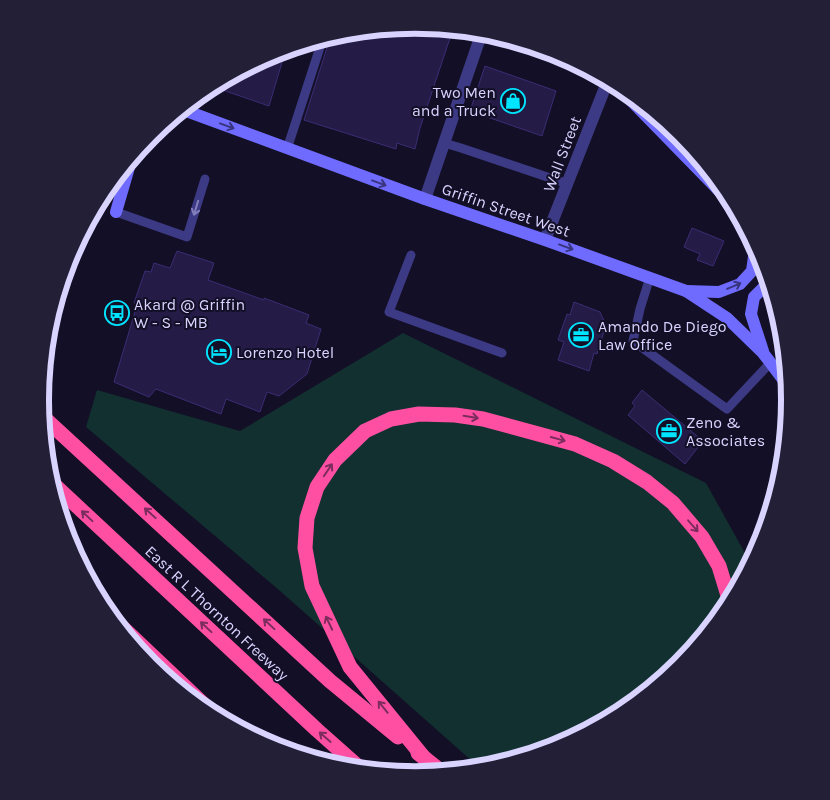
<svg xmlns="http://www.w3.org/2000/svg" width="830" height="800" viewBox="0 0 830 800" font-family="Karla,sans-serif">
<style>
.green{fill:#12302f}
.building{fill:#241b47;stroke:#3b2d73}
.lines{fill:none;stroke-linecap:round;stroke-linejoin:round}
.lane{stroke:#3d3a85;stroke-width:9}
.street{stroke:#3d3a85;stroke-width:12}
.secondary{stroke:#6f6bff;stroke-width:12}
.highway{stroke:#ff4fa3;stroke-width:15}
.oneway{stroke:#38347d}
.oneway2{stroke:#837fbc}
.oneway3{stroke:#7d2c5e}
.labels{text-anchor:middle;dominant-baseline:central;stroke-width:4;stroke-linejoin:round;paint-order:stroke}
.poi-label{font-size:16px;fill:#d9d4ff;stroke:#130f26;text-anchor:start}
.street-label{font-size:16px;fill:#d9d4ff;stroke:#130f26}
.rim{fill:none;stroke:#d9d4ff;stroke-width:6}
</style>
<rect width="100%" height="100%" fill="#130f26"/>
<polygon class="green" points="403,333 706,483 751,564 727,609 680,665 623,712 558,747 488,768 481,769 279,590 86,427 97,390 240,431"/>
<g class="building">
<polygon points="415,25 453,29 420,128 415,149 397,143 396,149 304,120 331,35 342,32"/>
<polygon points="286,49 269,106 211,86 272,53"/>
<polygon points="485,66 556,91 542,136 470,111"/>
<polygon points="692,228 724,241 713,266 697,260 700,254 684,247"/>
<polygon points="177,251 214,263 208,280 264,300 264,298 309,315 306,323 321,329 307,374 279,396 267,392 260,412 226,399 221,414 156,389 149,397 114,382 137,305 134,303 145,271 151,272 154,263 170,268"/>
<polygon points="574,302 600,312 606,325 597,354 594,353 589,371 558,360 564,342 558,340 567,314 570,315"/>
<polygon points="642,390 703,441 685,464 628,415 635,406 632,403"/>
</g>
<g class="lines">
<g class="lane">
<polyline points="444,143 461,148 568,184"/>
<polyline points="287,149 323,38"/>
<polyline points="116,212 187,237 205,179"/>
<polyline points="411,255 389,312 502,353"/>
<polyline points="650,277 640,309 633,341 727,409 771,362"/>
</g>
<g class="street">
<polyline points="425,199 482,32"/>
<polyline points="545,240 608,80"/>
</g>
<g class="secondary">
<polyline points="614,83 734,206"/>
<polyline points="181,109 425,199 545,240 686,291 727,318 763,353 785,382 789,389"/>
<polyline points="116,212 132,157"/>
<polyline points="686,291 719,292 740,284 752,271 755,249 751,237"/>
<polyline points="763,351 751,314 754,297 766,285 770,284"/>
</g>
<g class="highway">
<polyline points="41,415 330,681 398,737"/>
<polyline points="49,480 317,730 362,770"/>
<polyline points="106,612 219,719"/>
<polyline points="418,753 442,772"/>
<polyline points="425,759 350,667 312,586 305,548 307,518 317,487 335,460 365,431 391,419 419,414 455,415 483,419 575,444 613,461 647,482 673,503 702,537 719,566 730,602"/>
</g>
</g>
<defs><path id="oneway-shaft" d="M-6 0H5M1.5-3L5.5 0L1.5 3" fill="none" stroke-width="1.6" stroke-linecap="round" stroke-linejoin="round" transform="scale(1.25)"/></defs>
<g class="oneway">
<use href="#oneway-shaft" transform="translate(227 126) rotate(20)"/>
<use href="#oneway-shaft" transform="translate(379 183) rotate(20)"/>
<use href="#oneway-shaft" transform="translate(566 247) rotate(20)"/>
<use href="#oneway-shaft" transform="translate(734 286) rotate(-23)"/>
</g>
<use class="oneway2" href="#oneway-shaft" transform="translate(196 208) rotate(107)"/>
<g class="oneway3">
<use href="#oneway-shaft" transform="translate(471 417) rotate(9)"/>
<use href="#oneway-shaft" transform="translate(558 439) rotate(15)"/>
<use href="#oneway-shaft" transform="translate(328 470) rotate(-56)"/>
<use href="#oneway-shaft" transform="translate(150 513) rotate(-138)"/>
<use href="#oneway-shaft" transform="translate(87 516) rotate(-137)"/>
<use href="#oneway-shaft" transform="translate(693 526) rotate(49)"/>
<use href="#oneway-shaft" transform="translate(329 623) rotate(-115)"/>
<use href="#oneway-shaft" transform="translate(269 624) rotate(-137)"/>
<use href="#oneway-shaft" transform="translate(206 627) rotate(-137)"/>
<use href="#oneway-shaft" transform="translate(383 707) rotate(-129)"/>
<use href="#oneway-shaft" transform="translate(325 737) rotate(-139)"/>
</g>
<defs>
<symbol id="shop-ring" viewBox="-11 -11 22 22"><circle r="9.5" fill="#130f26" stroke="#00e5ff" stroke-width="1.5"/><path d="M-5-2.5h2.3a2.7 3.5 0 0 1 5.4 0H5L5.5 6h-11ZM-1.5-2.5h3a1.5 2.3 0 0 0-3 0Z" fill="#00e5ff"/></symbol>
<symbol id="bus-ring" viewBox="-11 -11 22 22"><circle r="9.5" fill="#130f26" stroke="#00e5ff" stroke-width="1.5"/><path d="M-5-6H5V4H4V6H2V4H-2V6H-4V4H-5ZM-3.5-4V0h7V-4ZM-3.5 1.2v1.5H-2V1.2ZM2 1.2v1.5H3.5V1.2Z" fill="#00e5ff"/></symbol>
<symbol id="office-ring" viewBox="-11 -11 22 22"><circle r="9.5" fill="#130f26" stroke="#00e5ff" stroke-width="1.5"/><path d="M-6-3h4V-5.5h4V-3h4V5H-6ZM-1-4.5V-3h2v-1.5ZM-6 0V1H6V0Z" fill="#00e5ff"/></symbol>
<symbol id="hotel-ring" viewBox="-11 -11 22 22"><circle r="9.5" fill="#130f26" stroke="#00e5ff" stroke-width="1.5"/><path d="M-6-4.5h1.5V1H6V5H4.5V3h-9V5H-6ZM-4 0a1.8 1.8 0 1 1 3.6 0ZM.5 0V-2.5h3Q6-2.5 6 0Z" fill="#00e5ff"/></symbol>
</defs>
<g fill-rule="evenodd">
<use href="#shop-ring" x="499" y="87" width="28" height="28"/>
<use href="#bus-ring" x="103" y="299" width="28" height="28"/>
<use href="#office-ring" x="567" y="321" width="28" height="28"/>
<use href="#hotel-ring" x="205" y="338" width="28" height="28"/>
<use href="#office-ring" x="655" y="417" width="28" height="28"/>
</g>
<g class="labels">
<g class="poi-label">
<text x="496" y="92" text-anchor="end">Two Men<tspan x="496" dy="18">and a Truck</tspan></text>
<text x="134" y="304">Akard @ Griffin<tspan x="134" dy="18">W - S - MB</tspan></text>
<text x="598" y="326">Amando De Diego<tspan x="598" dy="18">Law Office</tspan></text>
<text x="236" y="352">Lorenzo Hotel</text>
<text x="686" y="422">Zeno &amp;<tspan x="686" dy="18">Associates</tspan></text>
</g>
<g class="street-label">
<text transform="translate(562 154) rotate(-69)">Wall Street</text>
<text transform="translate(506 210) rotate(19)">Griffin Street West</text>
<text transform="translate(217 613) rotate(43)">East R L Thornton Freeway</text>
</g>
</g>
<path d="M0 0H830V800H0ZM49 400a366 366 0 1 1 732 0a366 366 0 1 1-732 0Z" fill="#231f37" fill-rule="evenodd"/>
<path class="rim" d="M49 400a366 366 0 1 1 732 0a366 366 0 1 1-732 0Z"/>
</svg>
